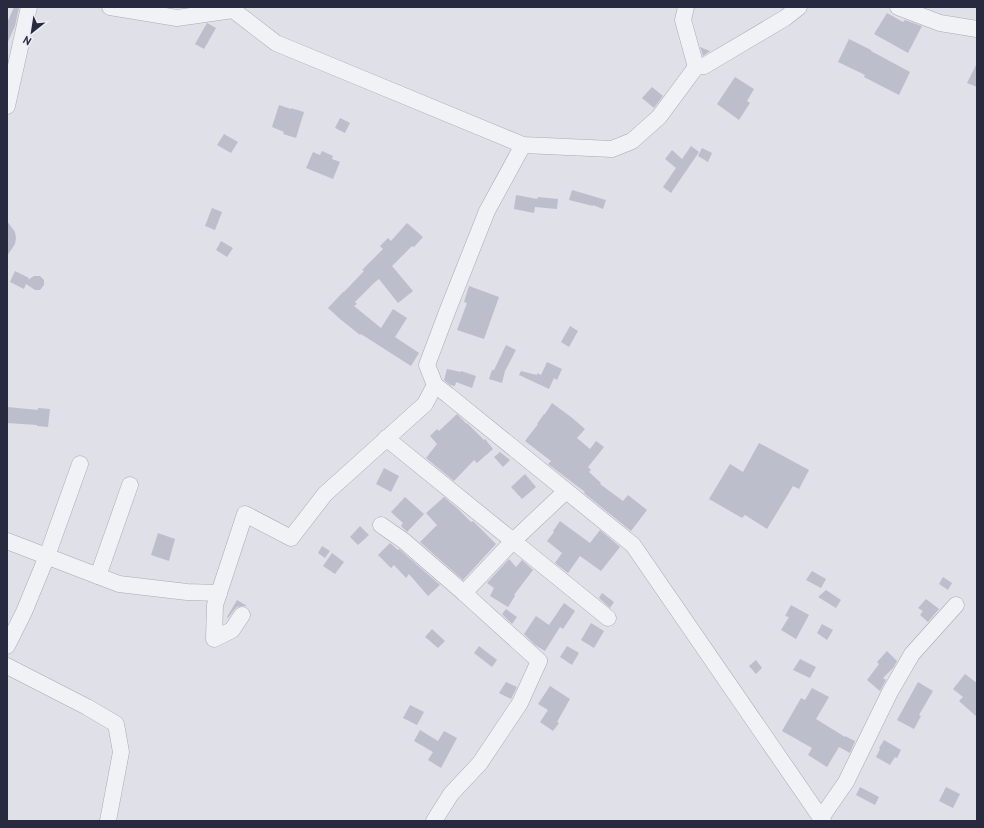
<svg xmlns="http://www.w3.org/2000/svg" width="984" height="828" viewBox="0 0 984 828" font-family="'PT Sans',sans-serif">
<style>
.building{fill:#bcbecb}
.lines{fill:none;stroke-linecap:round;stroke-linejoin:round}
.minor-casing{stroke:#a8a9b5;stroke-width:17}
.minor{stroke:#f1f2f6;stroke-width:16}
</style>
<rect width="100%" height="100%" fill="#dfe0e8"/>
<g class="building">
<polygon points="14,7 19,8 15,26 7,44 7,23"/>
<polygon points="887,13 903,22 905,20 922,26 908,53 874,34"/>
<polygon points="207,23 216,28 204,49 195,44"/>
<polygon points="849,39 871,50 871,51 910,72 899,95 864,77 865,75 838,62"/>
<polygon points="700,47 710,51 703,56"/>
<polygon points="977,63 977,87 967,83"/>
<polygon points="735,77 754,89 747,101 750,103 739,120 717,104"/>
<polygon points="652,87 663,96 654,108 642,98"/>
<polygon points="279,105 291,109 291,108 304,112 296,138 283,134 284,132 272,127"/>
<polygon points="340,118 350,123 345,133 335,128"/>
<polygon points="224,134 238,142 231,153 217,145"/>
<polygon points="691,146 699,152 671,193 663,187 676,168 665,159 672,150 682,159"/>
<polygon points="702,148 712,153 708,162 698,156"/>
<polygon points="322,151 333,156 332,159 340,162 333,179 306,168 313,152 320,155"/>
<polygon points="572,190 606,200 603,209 593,205 593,206 569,200"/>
<polygon points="516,195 537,199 538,197 558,199 557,209 535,207 534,213 514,209"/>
<polygon points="212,208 222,212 215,230 205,226"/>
<polygon points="7,221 15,232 16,238 15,244 7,256"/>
<polygon points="407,223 423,237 414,247 412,246 392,266 413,291 398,303 379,279 375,282 355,302 357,304 354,306 381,328 393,309 407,318 395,337 419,353 411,366 361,334 360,335 340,319 328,308 343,292 344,292 364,271 362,270 383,249 380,246 388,238 391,241"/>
<polygon points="221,241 233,248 227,257 216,250"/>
<polygon points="15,271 29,278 28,280 34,276 40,276 44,280 44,285 40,290 35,290 26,284 24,289 10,282"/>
<polygon points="469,286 499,297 484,339 457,330 467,303 464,302"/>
<polygon points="570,326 578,331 569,347 561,342"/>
<polygon points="506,345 516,350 505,371 502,383 489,379 492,370 494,370"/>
<polygon points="547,362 562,369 557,380 554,378 549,389 519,375 521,371 537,375 537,373 541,375"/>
<polygon points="447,369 461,372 461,371 476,376 472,388 456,382 455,386 450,385 444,380"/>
<polygon points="552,403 571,417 585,429 577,438 590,449 596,441 604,447 588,467 591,470 589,472 601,483 600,484 623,501 628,495 647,510 631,531 584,493 585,492 548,464 551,461 525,441 538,424 537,424 544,414 545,414"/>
<polygon points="7,407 38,410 38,408 50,409 48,427 37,426 37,425 7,423"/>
<polygon points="457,414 467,424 467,423 484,440 485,439 493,449 477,463 474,460 454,481 426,458 437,444 430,436 437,429 439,431"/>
<polygon points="759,443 809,470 799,489 793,486 767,529 745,515 742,518 709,499 730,464 743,472"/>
<polygon points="500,452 510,460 503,467 494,457"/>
<polygon points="384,468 399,476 391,492 376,484"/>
<polygon points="525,474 536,487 522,499 511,487"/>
<polygon points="405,497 424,514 407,532 401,526 403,523 391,512"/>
<polygon points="444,497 458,509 471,522 473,521 496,544 463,580 420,542 437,525 426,513"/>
<polygon points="560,521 590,543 600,530 620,547 601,571 580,556 568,573 555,563 562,553 547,541 554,532 553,531"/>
<polygon points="360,526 369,535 358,545 350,537"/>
<polygon points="158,533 175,539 169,561 151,555"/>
<polygon points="390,543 398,550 399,549 440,585 428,596 409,574 406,578 394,565 391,568 378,555"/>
<polygon points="322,546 330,551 325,558 318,553"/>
<polygon points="332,553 344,562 335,574 323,566"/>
<polygon points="509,559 516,567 522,560 533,570 514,595 515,596 508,607 490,596 494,588 487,583"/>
<polygon points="812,571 826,579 821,588 806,580"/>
<polygon points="943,577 952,583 948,590 939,584"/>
<polygon points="826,590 841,600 836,608 818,597"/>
<polygon points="602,593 614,602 610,608 599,598"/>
<polygon points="926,599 939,609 928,622 920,615 923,611 918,608"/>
<polygon points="237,600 247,606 242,606 237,607 234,610 228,618 227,617"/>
<polygon points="564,603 575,611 563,629 560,627 545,651 535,645 524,634 536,616 549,625"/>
<polygon points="791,605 809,615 796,639 781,630 789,617 785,616"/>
<polygon points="506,609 517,617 512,624 502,614"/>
<polygon points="591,623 604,631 594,648 581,640"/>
<polygon points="822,624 833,630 827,640 817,633"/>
<polygon points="432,629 445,641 438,648 425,637"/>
<polygon points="479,646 497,660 492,667 474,653"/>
<polygon points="567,646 579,653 572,665 560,657"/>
<polygon points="887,651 897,661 893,668 883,678 886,680 880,691 867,680 879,664 877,662"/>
<polygon points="800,659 816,667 810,678 793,670"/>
<polygon points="756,660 762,668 756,674 749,666"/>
<polygon points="965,674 977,683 977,717 959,701 963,697 953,689"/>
<polygon points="506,682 517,687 511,699 499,693"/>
<polygon points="918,682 933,691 919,715 921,716 914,729 897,720"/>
<polygon points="550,686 570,699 557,722 559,723 553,731 540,722 548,710 538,704"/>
<polygon points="812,688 829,697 816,719 845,737 845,736 855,741 850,753 839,747 827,767 808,755 812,748 782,731 801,698 805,700"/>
<polygon points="410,705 424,712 417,725 403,718"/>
<polygon points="420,730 438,741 444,731 457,738 441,768 428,760 433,752 414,741"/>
<polygon points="884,740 901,750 897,758 895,757 890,765 876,757 880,749 879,748"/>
<polygon points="860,787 879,797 875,805 856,795"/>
<polygon points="946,787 960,794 953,808 939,801"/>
</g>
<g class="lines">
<defs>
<g id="minor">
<polyline points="110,7 177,18 233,10 276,43 523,145 612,149 632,141 659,117 696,67 704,66 785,18 799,7"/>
<polyline points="686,7 683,20 696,67"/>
<polyline points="898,7 940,23 977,29"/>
<polyline points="7,106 29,7"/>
<polyline points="523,145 487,211 447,312 427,365 435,385 448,395 633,545 823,821"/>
<polyline points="386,438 608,618"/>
<polyline points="381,525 404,541 464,593 539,661 520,703 480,763 451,794 434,821"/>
<polyline points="7,541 119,584 187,592 219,593"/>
<polyline points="98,576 130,485"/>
<polyline points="464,593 513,541 566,491"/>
<polyline points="242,615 232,630 214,639 215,605 245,514 291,538 325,494 425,404 435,385"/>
<polyline points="7,646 24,612 47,556 80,464"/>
<polyline points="7,666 87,707 116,724 121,752 108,821"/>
<polyline points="821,818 846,782 890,692 912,654 956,605"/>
</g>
</defs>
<use href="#minor" class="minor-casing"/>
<use href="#minor" class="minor"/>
</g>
<rect width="984" height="828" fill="none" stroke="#282a3f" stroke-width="16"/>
<g transform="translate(32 32) rotate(210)" stroke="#eeeff6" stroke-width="3" paint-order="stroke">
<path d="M0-3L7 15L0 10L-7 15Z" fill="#282a3f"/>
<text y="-6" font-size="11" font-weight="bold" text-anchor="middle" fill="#282a3f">N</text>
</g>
</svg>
